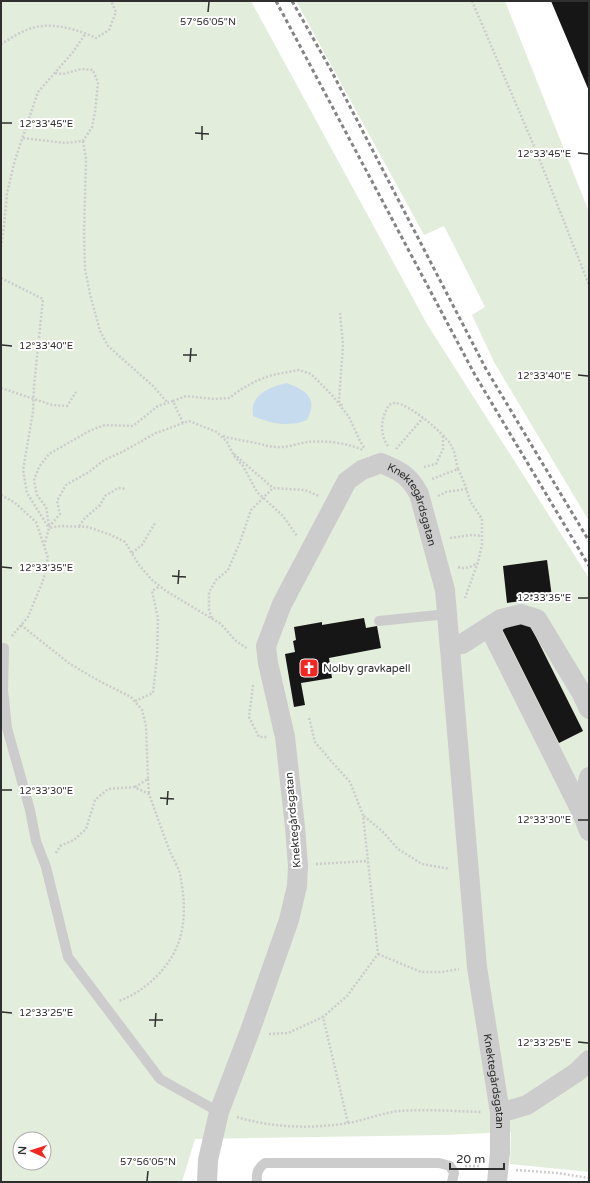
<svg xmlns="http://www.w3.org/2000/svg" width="590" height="1183" viewBox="0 0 590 1183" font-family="'Varela Round',sans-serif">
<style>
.green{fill:#e3eddb;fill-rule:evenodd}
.water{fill:#c6dbee}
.building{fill:#161616}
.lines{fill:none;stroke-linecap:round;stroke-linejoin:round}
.path{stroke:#ccc;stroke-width:2.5;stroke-dasharray:2 2;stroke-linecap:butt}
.service{stroke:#ccc;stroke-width:10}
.minor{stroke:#ccc;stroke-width:20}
.rail{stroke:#848484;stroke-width:3;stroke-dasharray:4 3;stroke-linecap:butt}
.ticks{fill:none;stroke:#2f2f2f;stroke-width:1.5}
.labels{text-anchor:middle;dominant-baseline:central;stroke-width:4;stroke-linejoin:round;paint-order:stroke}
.street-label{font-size:11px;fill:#2f2f2f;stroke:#fff}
.poi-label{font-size:11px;fill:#2f2f2f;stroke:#fff;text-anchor:start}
.ticks-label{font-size:10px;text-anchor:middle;fill:#2f2f2f;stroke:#fff;stroke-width:4;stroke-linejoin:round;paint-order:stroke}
</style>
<rect width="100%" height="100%" fill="#fff"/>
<g class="green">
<path d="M1 1H251L427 324 589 578V1172L510 1164 511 1132 445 1135 195 1139 182 1182H1ZM20 1139H44V1163H20Z"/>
<polygon points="296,1 505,1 589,212 589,521 494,362 472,315 485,307 444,226 424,235"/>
</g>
<path class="water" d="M287 383C307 391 318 398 307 420 288 428 271 423 253 416 253 412 252 406 254 403 260 390 275 386 287 383Z"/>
<g class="building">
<polygon points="551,1 589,1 589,91"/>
<polygon points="547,560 552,597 507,603 503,566"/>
<polygon points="526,617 583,731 559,743 502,629"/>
<polygon points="364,618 366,628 377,626 381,648 329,658 332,678 301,683 305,705 294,707 285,654 295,652 293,641 296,640 294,627 322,622 322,625"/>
</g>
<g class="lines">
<g class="path">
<polyline points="472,1 537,153 589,285"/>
<path d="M1 44C10 39 21 31 32 28 52 22 77 29 96 38L109 30 116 12 111 1"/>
<polyline points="23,138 65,143 83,141 92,127 95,112 98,83 93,70 81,69 63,74 55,73"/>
<polyline points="83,141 86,159 84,233 85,269 90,294 100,331 108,346 153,386 168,403"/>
<polyline points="1,247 4,226 7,193 15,160 38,92 73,52 86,33"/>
<polyline points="1,278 43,299 34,386 33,412 23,470 27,493 49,528"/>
<polyline points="340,313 343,344 339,401 342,406"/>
<polyline points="1,388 52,405 67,406 76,392"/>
<polyline points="183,423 173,401 186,396 214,399 229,398 240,390 256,381 272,375 299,370 311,374 332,395 349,417 360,441 365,449"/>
<path d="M223 436C232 439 241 440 250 442 260 443 267 447 277 447 288 448 298 443 308 442 324 440 348 443 362 450"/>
<path d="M388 446C379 433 381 418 389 405 391 404 392 403 395 403 408 403 444 433 451 445 455 451 456 462 458 469L432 479"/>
<polyline points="396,449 423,418"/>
<polyline points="234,454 273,488"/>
<polyline points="424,467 436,464 443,449 443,436"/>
<polyline points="458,469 464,482 470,501 482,519 482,544 478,562 465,598"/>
<polyline points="1,495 14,502 36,522 48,558 44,578 28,617 11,637"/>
<polyline points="438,496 446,492 467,489"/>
<polyline points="49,525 46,507 37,495 34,480 39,467 49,454 91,430 105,425 133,426 158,406 173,401"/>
<polyline points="79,526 85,518 100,505 105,496 118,488 126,489"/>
<polyline points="49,527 60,514 57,501 66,485 89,472 104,460 122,452 156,433 189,421 217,432 227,442 234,456 243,466 257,492 283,516 297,536"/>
<polyline points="450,538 472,535 482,536"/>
<polyline points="44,546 49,528 61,526 88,527 111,535 125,542 139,565 152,580 166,591 221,624 236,641 248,649"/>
<polyline points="132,553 142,545 155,523"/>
<path d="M458 567C465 570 472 566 478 563"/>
<polyline points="212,618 209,610 209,592 216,580 228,570 240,542 251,510 273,488 305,490 319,496"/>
<polyline points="21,625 70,664 101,682 131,697 142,710 146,726 148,779 135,787"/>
<polyline points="253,685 249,717 259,737 267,737"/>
<polyline points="135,701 153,693 157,657 158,618 152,591 160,586"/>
<polyline points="309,718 315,742 331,761 350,782 363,815 378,954 347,996 323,1017"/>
<polyline points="148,779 149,794"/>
<polyline points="364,816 382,831 398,849 422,864 450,869"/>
<path d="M56 853 60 846 74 840 86 829 95 800 108 789 134 787 149 794C156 813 162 831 169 849 172 857 178 866 180 874 184 894 186 918 180 938 172 966 146 991 119 1001"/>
<polyline points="316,864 368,861"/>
<polyline points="378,954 421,972 442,972 459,969"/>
<polyline points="269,1034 288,1033 323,1017 348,1123"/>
<path d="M237 1117C273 1128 311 1129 348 1123 365 1120 382 1113 399 1111 426 1109 454 1111 481 1112"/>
<polyline points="465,1166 480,1166"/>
<polyline points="516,1170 557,1173 589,1178"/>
</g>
<g class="service">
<polyline points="379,621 447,614"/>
<polyline points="4,648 3,690 7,728 30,810 36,841 46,867 68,957 160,1079 219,1112"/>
<path d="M257 1182C256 1173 258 1168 265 1163H439L450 1166 454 1173 452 1182"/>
</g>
<g class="minor">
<polyline points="489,627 583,815"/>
<polyline points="450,646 462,644 501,619 521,614 537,619 581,692 589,709"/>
<polyline points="589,777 584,801 583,815 589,831"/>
<polyline points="500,1113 527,1105 577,1072 589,1060"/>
<path id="s1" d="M207 1182 208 1160 219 1112 251 1028 289 920 297 886 298 866 295 827 285 737 268 663 266 646 282 604 347 481 362 470 381 463C400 471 409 475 419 494L445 590 477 967 500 1113V1152L497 1182"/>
</g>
<g class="rail">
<polyline points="276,1 475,375 589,566"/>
<polyline points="292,1 331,70 486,369 589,541"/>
</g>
</g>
<path class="ticks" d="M208 12 209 2M2 123H12M195 133 209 134M202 140V126M578 153 588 154M2 345 12 346M183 355H197M190 362 191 348M578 375 588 376M2 567 12 568M172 576 186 577M178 584 179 570M578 598H588M2 790H12M160 798 174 799M167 805 168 791M578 820H588M2 1012 12 1013M149 1020H163M155 1027 156 1013M578 1042 588 1043M147 1181 148 1171"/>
<defs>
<symbol id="church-square" viewBox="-11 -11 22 22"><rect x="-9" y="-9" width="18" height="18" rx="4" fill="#f22724" stroke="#fff"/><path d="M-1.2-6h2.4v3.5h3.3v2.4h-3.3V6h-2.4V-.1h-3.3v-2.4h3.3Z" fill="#fff"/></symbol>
</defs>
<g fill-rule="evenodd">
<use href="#church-square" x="298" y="657" width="22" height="22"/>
</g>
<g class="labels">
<g class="street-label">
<text stroke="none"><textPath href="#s1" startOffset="832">Knektegårdsgatan</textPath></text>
<text transform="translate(293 820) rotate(-95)">Knektegårdsgatan</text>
<text stroke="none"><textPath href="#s1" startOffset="1420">Knektegårdsgatan</textPath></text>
</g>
<g class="poi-label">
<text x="323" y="668">Nolby gravkapell</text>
</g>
</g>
<g class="ticks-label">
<text x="208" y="25">57°56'05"N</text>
<text x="46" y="127">12°33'45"E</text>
<text x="544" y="157">12°33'45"E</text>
<text x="46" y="349">12°33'40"E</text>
<text x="544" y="379">12°33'40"E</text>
<text x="46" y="571">12°33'35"E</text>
<text x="544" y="601">12°33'35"E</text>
<text x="46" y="794">12°33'30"E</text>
<text x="544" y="823">12°33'30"E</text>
<text x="46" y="1016">12°33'25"E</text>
<text x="544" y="1046">12°33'25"E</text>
<text x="148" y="1165">57°56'05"N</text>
</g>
<rect width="590" height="1183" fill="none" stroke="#2f2f2f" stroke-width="4"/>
<g transform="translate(32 1151) rotate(273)"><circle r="19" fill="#ffffff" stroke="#acacac"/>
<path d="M0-3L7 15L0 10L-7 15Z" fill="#f22724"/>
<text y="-6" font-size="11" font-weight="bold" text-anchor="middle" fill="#2f2f2f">N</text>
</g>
<path d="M450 1163v6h54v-6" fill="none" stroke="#2f2f2f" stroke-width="2"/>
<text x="456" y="1163" font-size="12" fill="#2f2f2f" stroke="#ffffff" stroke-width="3" paint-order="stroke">20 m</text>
</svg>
